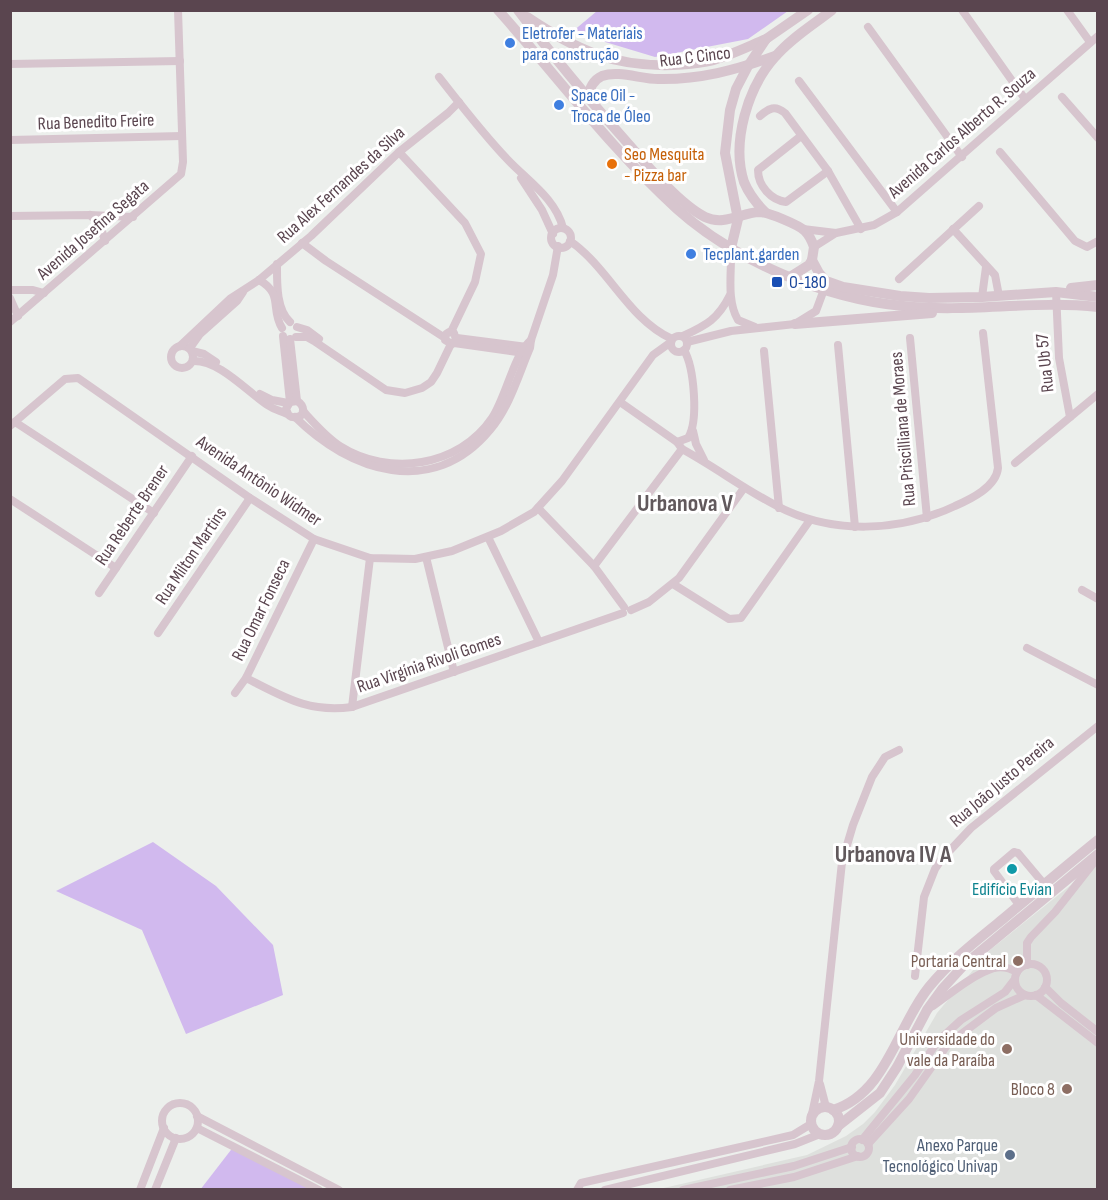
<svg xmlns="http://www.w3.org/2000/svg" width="1108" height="1200" viewBox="0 0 1108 1200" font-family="'Sofia Sans Condensed',sans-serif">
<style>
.education{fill:#dee0dd}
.green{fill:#d1b9ee}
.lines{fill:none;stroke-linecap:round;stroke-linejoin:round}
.minor{stroke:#d7c5ce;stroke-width:8}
.tertiary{stroke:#d7c5ce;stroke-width:10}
.shop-dot{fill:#3f7fe0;stroke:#fff;stroke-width:2}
.food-dot{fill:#e8710a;stroke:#fff;stroke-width:2}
.transit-dot{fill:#1a4fb4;stroke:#fff;stroke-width:2}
.culture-dot{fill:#0f9aa8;stroke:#fff;stroke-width:2}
.education-dot{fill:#8d6e63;stroke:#fff;stroke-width:2}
.service-dot{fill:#5c6f8a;stroke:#fff;stroke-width:2}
.labels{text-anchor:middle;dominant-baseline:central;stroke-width:6;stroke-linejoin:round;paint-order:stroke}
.shop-label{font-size:18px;fill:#366cbe;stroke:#fff;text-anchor:start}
.street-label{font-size:18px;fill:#5a454f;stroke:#fff}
.food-label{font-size:18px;fill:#c56008;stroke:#fff;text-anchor:start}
.transit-label{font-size:18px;fill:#164399;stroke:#fff;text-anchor:start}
.culture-label{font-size:18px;fill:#0d838f;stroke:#fff}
.education-label{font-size:18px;fill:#785e54;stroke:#fff;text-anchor:end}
.service-label{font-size:18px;fill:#4e5e75;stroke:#fff;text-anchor:end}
.district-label{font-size:24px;font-weight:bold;fill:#61595c;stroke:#fff}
</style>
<rect width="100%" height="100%" fill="#ecefec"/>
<polygon class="education" points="1097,864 1097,1189 655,1190 807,1155 846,1136 863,1124 875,1112 895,1085 937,1013 990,950"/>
<g class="green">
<polygon points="597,11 597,10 788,11 748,39 655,57 572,32"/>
<polygon points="153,842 216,886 273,945 283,995 186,1034 142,930 56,891"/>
<polygon points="234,1146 319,1190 200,1190"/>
</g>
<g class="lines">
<g class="minor">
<polyline points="962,10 1025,99"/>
<polyline points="1067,10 1090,42"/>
<polyline points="868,27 962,157"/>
<polyline points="10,64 180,61"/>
<path d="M439 77C461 105 483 134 508 160 528 181 556 199 563 228"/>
<polyline points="799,81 897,212"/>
<polyline points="1062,97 1098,138"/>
<path d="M760 116C769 108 775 105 785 113L828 171 861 229"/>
<path d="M801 136 758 170C758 186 771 200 786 202L828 171"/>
<polyline points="10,140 182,136"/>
<polyline points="399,152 465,223 481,254 475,282 451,332"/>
<polyline points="1000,152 1075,241 1087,247 1098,241"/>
<polyline points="521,178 542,210 553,234"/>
<polyline points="90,215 100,225 105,241"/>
<polyline points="10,216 90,215 133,217"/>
<circle cx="561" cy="238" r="10"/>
<polyline points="803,229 836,233 814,247"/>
<polyline points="953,229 995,275 999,296"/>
<polyline points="836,233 874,225 897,212 1098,36"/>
<path d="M570 241C609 268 628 319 672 339"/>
<polyline points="302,243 326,261 445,338"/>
<path d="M731 248C732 271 726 300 738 320L755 327"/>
<path d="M277 264C277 283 276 309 290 322"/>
<polyline points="899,279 979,206"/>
<path d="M259 280C284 294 270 309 282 328"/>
<polyline points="10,290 33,290 44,293"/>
<polyline points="1056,292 1059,358 1070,417"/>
<polyline points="982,297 986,267"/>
<polyline points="10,298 18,316"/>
<polyline points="10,322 181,174 183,162 178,10"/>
<polyline points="297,327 307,330 319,339"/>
<circle cx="679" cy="344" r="8"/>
<polyline points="283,336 290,402"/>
<path d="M683 336C707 325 718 319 730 295"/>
<polyline points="296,337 307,337 314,341 386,390 405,393 422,388 431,382 437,373 450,346 456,340 454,333 449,332 446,334 445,340 452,344"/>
<polyline points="457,338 527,347"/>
<polyline points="910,338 927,518"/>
<polyline points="290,339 297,401"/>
<polyline points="687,342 731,331 795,324 816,311 826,284"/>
<polyline points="454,343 524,353"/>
<polyline points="838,345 855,527"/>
<circle cx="182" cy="357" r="11"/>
<polyline points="180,346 231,298 259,280 311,236 399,152 448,113 459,102"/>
<polyline points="190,348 200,334 237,301 243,292"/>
<polyline points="192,351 204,354 216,362"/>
<polyline points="764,351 779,508"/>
<path d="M193 361C220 360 247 392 269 406 275 410 281 411 287 414 291 416 290 418 296 417 307 416 304 405 297 401L290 402 286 409 288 414"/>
<polyline points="260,394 272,400 288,403"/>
<path d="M620 402 677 442 682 449C715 467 744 489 777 506 832 535 900 532 955 506 971 499 996 487 998 468L983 333"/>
<path d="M303 411C315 424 326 437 340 446 389 477 459 467 492 418 506 397 514 354 531 340"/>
<path d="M295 417C350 472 433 499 490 430 510 406 518 376 530 348L531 340 553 275 558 246"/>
<polyline points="15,422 154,513"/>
<polyline points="10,426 65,379 78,378 250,498 314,539 370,558 415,559 452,551 501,531 534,512 562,481 653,355 671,342"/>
<polyline points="693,431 696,444 704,460"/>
<path d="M677 442 688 438C699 421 694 367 684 350"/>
<polyline points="1015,463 1098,394"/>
<polyline points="10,499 116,568"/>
<polyline points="538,508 594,566 624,607"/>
<polyline points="488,537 539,642"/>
<polyline points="426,557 454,672"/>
<polyline points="594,566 682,449"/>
<polyline points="673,584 729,619 741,618 810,520"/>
<polyline points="1082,590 1098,599"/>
<polyline points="99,593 192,456"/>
<polyline points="631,610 649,602 679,578 744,488"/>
<polyline points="158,633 250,498"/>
<polyline points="1027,648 1098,685"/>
<path d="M246 678C284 697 308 713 352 707L623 613"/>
<polyline points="235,693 246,678 314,539"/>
<polyline points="352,707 370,558"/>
<polyline points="1019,905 994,871 994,869 1014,852 1018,853 1044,884"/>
<circle cx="1031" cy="980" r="16"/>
<polyline points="1027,965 1027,943 1031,937 1055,912 1095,861"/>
<polyline points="915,976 924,897 935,869 941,860 971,828 1098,726"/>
<polyline points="1045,987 1061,1003 1098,1032"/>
<polyline points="1036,995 1098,1043"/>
<path d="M933 1006C950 994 974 974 994 968 1002 966 1010 968 1017 972"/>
<polyline points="820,1084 826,1107"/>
<circle cx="180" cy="1121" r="18"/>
<polyline points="812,1114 819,1081 842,862 853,825 872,777 885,757 899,750"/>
<polyline points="197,1116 339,1190"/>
<polyline points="197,1128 319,1190"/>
<circle cx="860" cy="1148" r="9"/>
<polyline points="862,1140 915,1075 937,1042 961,1020 1005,992 1015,979"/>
<polyline points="868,1144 909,1099 948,1044 996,1008 1025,995"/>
<polyline points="140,1190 164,1128"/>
<polyline points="155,1190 176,1138"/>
<polyline points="577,1190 581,1183 793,1135 811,1124"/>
<polyline points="605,1190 795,1144 820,1134"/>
<polyline points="683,1190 794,1166 852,1147"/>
<polyline points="730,1190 794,1177 858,1156"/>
</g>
<g class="tertiary">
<path d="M498 10C558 77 611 149 677 209 735 261 826 299 903 306 969 313 1032 300 1098 307"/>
<path d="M518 10C554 58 592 103 632 148 650 169 681 205 705 217 724 226 741 213 759 212 768 212 799 225 805 231 809 235 812 241 814 247L812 260 819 273 826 281 843 287 900 296 929 298 982 297 1056 292 1098 297"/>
<path d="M527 17C576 50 613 67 673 65 686 64 698 64 710 61 729 56 747 47 766 39"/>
<path d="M587 98C590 88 593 80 602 76 618 70 641 79 658 79 699 80 736 70 775 56"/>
<path d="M765 212C757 204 749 194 744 182 731 142 748 87 775 57 791 38 813 25 832 10"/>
<polyline points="731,248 738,219 725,153 730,110 736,89 748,66 766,39 808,10"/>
<polyline points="790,277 809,265 812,260"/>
<polyline points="1071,288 1098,285"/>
<polyline points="795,324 932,313"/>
<circle cx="825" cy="1121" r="14"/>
<path d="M833 1110C887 1093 897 1026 929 987 950 961 977 940 1003 919 1034 893 1066 866 1098 840"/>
<polyline points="838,1126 880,1093 897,1067 927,1010 943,988 964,965 1098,854"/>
</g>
</g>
<g class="shop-dot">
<circle cx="510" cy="43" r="6"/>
<circle cx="559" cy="105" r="6"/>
<circle cx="691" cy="254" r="6"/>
</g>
<circle class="food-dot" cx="612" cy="164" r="6"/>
<rect class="transit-dot" x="771" y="276" width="12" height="12" rx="3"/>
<circle class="culture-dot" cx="1012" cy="869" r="6"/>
<g class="education-dot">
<circle cx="1018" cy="961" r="6"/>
<circle cx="1007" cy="1049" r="6"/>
<circle cx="1067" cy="1089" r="6"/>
</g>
<circle class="service-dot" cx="1010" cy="1155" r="6"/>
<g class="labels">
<g class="shop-label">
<text x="522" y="33">Eletrofer - Materiais<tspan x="522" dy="21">para construção</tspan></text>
<text x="571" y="95">Space Oil -<tspan x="571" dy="21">Troca de Óleo</tspan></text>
<text x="703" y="254">Tecplant.garden</text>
</g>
<g class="street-label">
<text transform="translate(695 57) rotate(-7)">Rua C Cinco</text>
<text transform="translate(96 122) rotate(-2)">Rua Benedito Freire</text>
<text transform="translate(962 133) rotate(-41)">Avenida Carlos Alberto R. Souza</text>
<text transform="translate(341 185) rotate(-42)">Rua Alex Fernandes da Silva</text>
<text transform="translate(93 230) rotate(-41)">Avenida Josefina Segata</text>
<text transform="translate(1045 363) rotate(-96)">Rua Ub 57</text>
<text transform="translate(903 429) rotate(-95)">Rua Priscilliana de Moraes</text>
<text transform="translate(259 481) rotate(34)">Avenida Antônio Widmer</text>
<text transform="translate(132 515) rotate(-56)">Rua Reberte Brener</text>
<text transform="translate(191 556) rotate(-56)">Rua Milton Martins</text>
<text transform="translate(261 610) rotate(-64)">Rua Omar Fonseca</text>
<text transform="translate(429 663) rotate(-19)">Rua Virgínia Rivoli Gomes</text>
<text transform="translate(1002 782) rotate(-40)">Rua João Justo Pereira</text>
</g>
<g class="food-label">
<text x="624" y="154">Seo Mesquita<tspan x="624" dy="21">- Pizza bar</tspan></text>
</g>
<g class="transit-label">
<text x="789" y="282">O-180</text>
</g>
<g class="culture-label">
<text x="1012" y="889">Edifício Evian</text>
</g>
<g class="education-label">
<text x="1006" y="961">Portaria Central</text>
<text x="995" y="1039">Universidade do<tspan x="995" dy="21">vale da Paraíba</tspan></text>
<text x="1055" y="1089">Bloco 8</text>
</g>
<g class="service-label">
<text x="998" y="1145">Anexo Parque<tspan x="998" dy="21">Tecnológico Univap</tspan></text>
</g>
<g class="district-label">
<text x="685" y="503">Urbanova V</text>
<text x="893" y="854">Urbanova IV A</text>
</g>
</g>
<rect width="1108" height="1200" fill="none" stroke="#5a454f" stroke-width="24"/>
</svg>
